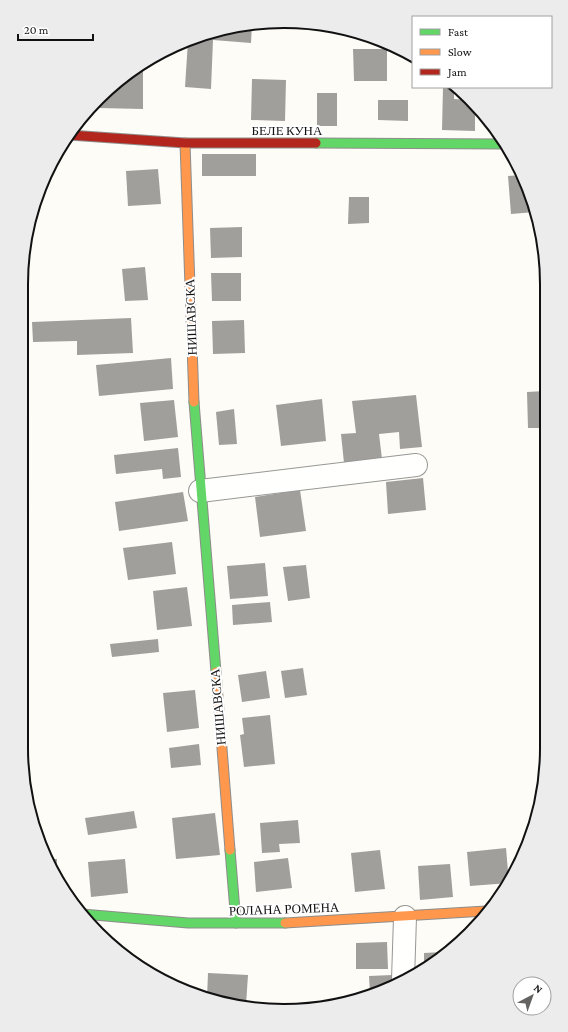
<svg xmlns="http://www.w3.org/2000/svg" width="568" height="1032" viewBox="0 0 568 1032" font-family="'Crimson Pro',serif">
<style>
.building{fill:#a19f9c}
.lines{fill:none;stroke-linecap:round;stroke-linejoin:round}
.street-casing{stroke:#979795;stroke-width:24}
.fast-casing{stroke:#8e8d8b;stroke-width:11}
.slow-casing{stroke:#8e8d8b;stroke-width:11}
.jam-casing{stroke:#8e8d8b;stroke-width:11}
.street{stroke:#fffffe;stroke-width:22}
.fast{stroke:#63d668;stroke-width:9}
.slow{stroke:#ff974d;stroke-width:9}
.jam{stroke:#b3261e;stroke-width:9}
.labels{text-anchor:middle;dominant-baseline:central;stroke-width:4;stroke-linejoin:round;paint-order:stroke}
.street-label{font-size:13px;fill:#111;stroke:#fff}
.rim{fill:none;stroke:#111;stroke-width:2}
</style>
<rect width="100%" height="100%" fill="#fdfcf7"/>
<g class="building">
<polygon points="252,24 251,43 213,40 211,89 185,87 188,41 216,30"/>
<polygon points="353,49 387,49 387,81 354,81"/>
<polygon points="143,64 143,109 98,108 98,99 124,75"/>
<polygon points="252,79 286,80 285,121 251,120"/>
<polygon points="443,87 454,87 454,99 469,100 475,107 475,131 442,130"/>
<rect x="317" y="93" width="20" height="33"/>
<polygon points="378,100 408,100 408,121 378,120"/>
<rect x="202" y="154" width="54" height="22"/>
<polygon points="158,169 161,204 128,206 126,171"/>
<polygon points="48,172 48,186 42,186"/>
<polygon points="522,175 527,184 535,212 511,214 508,176"/>
<polygon points="349,197 369,197 369,223 348,224"/>
<polygon points="242,227 242,257 211,258 210,228"/>
<polygon points="145,267 148,300 125,301 122,269"/>
<polygon points="211,273 241,273 241,301 212,301"/>
<polygon points="131,318 133,353 77,355 77,341 33,342 32,322"/>
<polygon points="244,320 245,353 213,354 212,321"/>
<polygon points="171,358 173,389 99,396 96,365"/>
<polygon points="545,391 545,428 528,428 527,392"/>
<polygon points="416,395 422,447 400,449 399,432 379,434 382,459 344,463 341,434 356,433 352,401"/>
<polygon points="322,399 326,441 281,446 276,405"/>
<polygon points="174,400 178,437 144,441 140,403"/>
<polygon points="234,409 237,444 219,445 216,412"/>
<polygon points="178,448 181,477 163,479 162,469 116,474 114,455"/>
<polygon points="423,478 426,510 388,514 386,482"/>
<polygon points="300,490 306,531 260,537 255,497"/>
<polygon points="183,492 188,521 119,531 115,502"/>
<polygon points="540,536 546,536 546,583 543,584"/>
<polygon points="172,542 176,574 128,580 123,548"/>
<polygon points="265,563 268,596 230,599 227,566"/>
<polygon points="306,565 310,598 288,601 283,567"/>
<polygon points="187,587 192,626 157,630 153,591"/>
<polygon points="270,602 272,622 233,625 232,605"/>
<polygon points="539,608 546,608 546,670 540,670"/>
<polygon points="158,639 159,652 112,657 110,644"/>
<polygon points="303,668 307,695 285,698 281,671"/>
<polygon points="266,671 270,698 242,702 238,675"/>
<polygon points="195,690 199,728 167,732 163,693"/>
<polygon points="270,715 275,764 244,767 240,735 244,734 242,718"/>
<polygon points="199,744 201,765 171,768 169,748"/>
<polygon points="134,811 137,828 88,835 85,818"/>
<polygon points="215,813 220,855 176,859 172,818"/>
<polygon points="298,820 300,843 279,844 280,852 262,853 260,823"/>
<polygon points="506,848 509,883 470,886 467,852"/>
<polygon points="380,850 385,889 355,892 351,853"/>
<polygon points="288,858 292,888 256,892 254,862"/>
<polygon points="49,859 57,859 56,873"/>
<polygon points="125,859 128,893 91,897 88,862"/>
<polygon points="450,864 453,897 420,900 418,866"/>
<polygon points="387,942 388,969 356,969 356,943"/>
<polygon points="442,950 451,950 424,966 424,953 442,952"/>
<polygon points="208,973 248,975 246,1005 216,1002 207,998"/>
<polygon points="392,975 392,986 385,991 370,994 369,976"/>
</g>
<g class="lines">
<defs>
<g id="street">
<polyline points="200,491 416,465"/>
<polyline points="403,980 405,917"/>
</g>
<g id="fast">
<polyline points="316,143 506,144"/>
<polyline points="194,402 216,672"/>
<polyline points="230,850 236,923"/>
<polyline points="82,914 188,923 285,923"/>
</g>
<g id="slow">
<polyline points="185,143 194,402"/>
<polyline points="216,672 230,850"/>
<polyline points="285,923 486,911"/>
</g>
<polyline id="jam" points="69,135 185,143 316,143"/>
</defs>
<use href="#street" class="street-casing"/>
<use href="#fast" class="fast-casing"/>
<use href="#slow" class="slow-casing"/>
<use href="#jam" class="jam-casing"/>
<use href="#street" class="street"/>
<use href="#fast" class="fast"/>
<use href="#slow" class="slow"/>
<use href="#jam" class="jam"/>
</g>
<g class="labels">
<g class="street-label">
<text x="287" y="130">БЕЛЕ КУНА</text>
<text transform="translate(191 317) rotate(-92)">НИШАВСКА</text>
<text transform="translate(218 707) rotate(-95)">НИШАВСКА</text>
<text transform="translate(284 909) rotate(-2)">РОЛАНА РОМЕНА</text>
</g>
</g>
<path d="M0 0H568V1032H0ZM284 28H284A256 256 0 0 1 540 284V748A256 256 0 0 1 284 1004H284A256 256 0 0 1 28 748V284A256 256 0 0 1 284 28Z" fill="#ececec" fill-rule="evenodd"/>
<path class="rim" d="M284 28H284A256 256 0 0 1 540 284V748A256 256 0 0 1 284 1004H284A256 256 0 0 1 28 748V284A256 256 0 0 1 284 28Z"/>
<rect x="412" y="16" width="140" height="72" fill="#ffffff" stroke="#a0a0a0"/>
<rect x="420" y="29" width="20" height="6" fill="#63d668" stroke="#a0a0a0"/>
<text x="448" y="36" font-size="12" fill="#111111">Fast</text>
<rect x="420" y="49" width="20" height="6" fill="#ff974d" stroke="#a0a0a0"/>
<text x="448" y="56" font-size="12" fill="#111111">Slow</text>
<rect x="420" y="69" width="20" height="6" fill="#b3261e" stroke="#a0a0a0"/>
<text x="448" y="76" font-size="12" fill="#111111">Jam</text>
<g transform="translate(532 996) rotate(41)"><circle r="19" fill="#ffffff" stroke="#a0a0a0"/>
<path d="M0-3L7 15L0 10L-7 15Z" fill="#646362"/>
<text y="-6" font-size="11" font-weight="bold" text-anchor="middle" fill="#111111">N</text>
</g>
<path d="M18 34v6h75v-6" fill="none" stroke="#111111" stroke-width="2"/>
<text x="24" y="34" font-size="12" fill="#111111" stroke="#ffffff" stroke-width="3" paint-order="stroke">20 m</text>
</svg>
